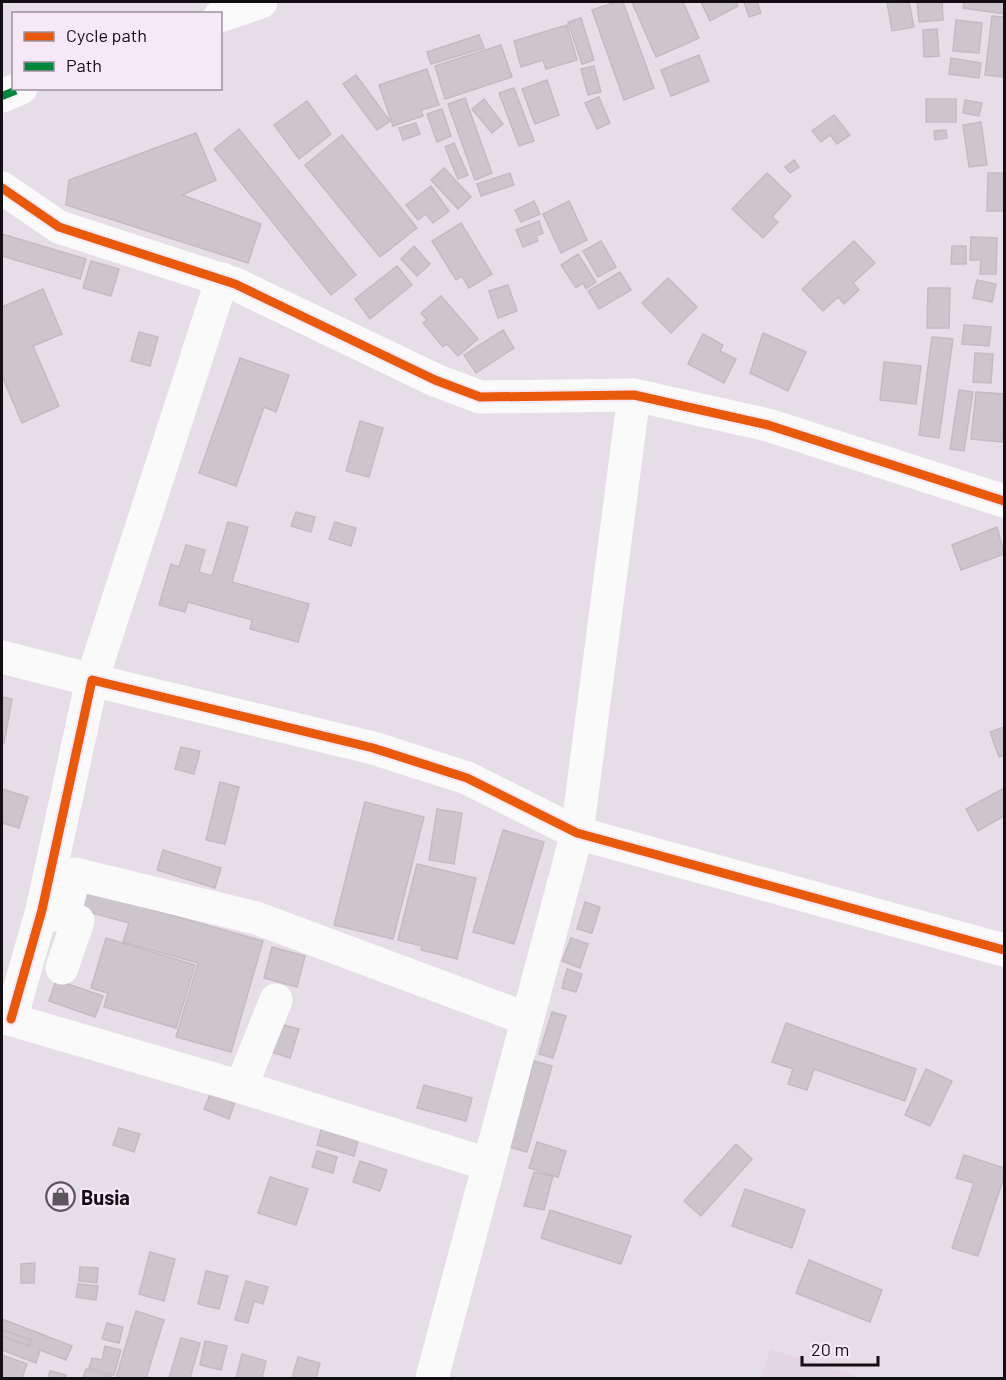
<svg xmlns="http://www.w3.org/2000/svg" width="1006" height="1380" viewBox="0 0 1006 1380" font-family="Barlow,sans-serif">
<style>
.built{fill:#e4d5e4}
.building{fill:#ccc6cc;stroke:#c2bcc2;stroke-width:1.5}
.lines{fill:none;stroke-linecap:round;stroke-linejoin:round}
.minor{stroke:#fbfafb;stroke-width:33}
.highway{stroke:#fbfafb;stroke-width:33}
.quiet{stroke:#00873e;stroke-width:8;stroke-dasharray:15 8;stroke-linecap:butt}
.cycleway-casing{stroke:#f7e8f8;stroke-width:13}
.cycleway{stroke:#e8590c;stroke-width:9}
.labels{text-anchor:middle;dominant-baseline:central;stroke-width:4.5;stroke-linejoin:round;paint-order:stroke}
.poi-label{font-size:20px;font-weight:bold;fill:#130e13;stroke:#f7e8f8;text-anchor:start}
</style>
<rect width="100%" height="100%" fill="#e6dee6"/>
<polygon class="built" points="770,1349 861,1378 761,1378"/>
<g class="building">
<polygon points="616,2 623,2 654,88 624,100 592,10"/>
<polygon points="632,2 683,2 699,38 656,57"/>
<polygon points="701,2 736,2 738,6 710,21"/>
<polygon points="744,2 757,2 761,13 749,17"/>
<polygon points="887,2 909,2 914,27 892,31"/>
<polygon points="917,2 942,2 943,20 919,22"/>
<polygon points="964,2 1004,2 1004,14 963,8"/>
<polygon points="992,16 1004,17 1004,77 985,75"/>
<polygon points="581,18 594,60 582,64 568,22"/>
<polygon points="956,20 982,23 979,53 953,51"/>
<polygon points="567,25 577,60 546,69 543,60 521,67 514,41"/>
<polygon points="937,29 939,56 924,57 923,30"/>
<polygon points="479,35 484,48 431,64 427,52"/>
<polygon points="501,45 512,77 445,99 435,66"/>
<polygon points="699,55 709,81 671,96 661,70"/>
<polygon points="951,58 981,63 979,78 949,74"/>
<polygon points="594,66 601,92 588,95 581,69"/>
<polygon points="427,69 439,105 421,110 423,116 393,126 379,85"/>
<polygon points="356,75 390,121 377,130 343,84"/>
<polygon points="547,80 559,115 535,124 522,89"/>
<polygon points="514,88 534,141 519,146 499,93"/>
<polygon points="599,97 610,123 597,129 585,103"/>
<polygon points="465,98 492,173 475,180 448,104"/>
<polygon points="484,99 503,124 492,133 472,109"/>
<rect x="926" y="99" width="30" height="23"/>
<polygon points="965,100 982,103 979,116 963,113"/>
<polygon points="307,101 331,134 299,159 274,125"/>
<polygon points="442,109 451,136 437,142 427,114"/>
<polygon points="834,115 850,135 837,144 830,135 821,142 812,131"/>
<polygon points="981,122 987,165 969,167 963,125"/>
<polygon points="416,123 420,134 403,140 399,128"/>
<polygon points="239,129 356,275 331,295 214,149"/>
<polygon points="946,130 947,138 935,140 934,131"/>
<polygon points="196,133 216,180 182,195 261,224 248,263 66,205 69,180"/>
<polygon points="342,135 417,228 380,257 305,165"/>
<polygon points="454,143 468,175 458,179 445,147"/>
<polygon points="794,160 799,167 790,173 785,167"/>
<polygon points="444,168 471,197 458,209 431,180"/>
<polygon points="510,173 514,185 481,196 477,184"/>
<polygon points="767,173 791,196 772,217 778,222 763,238 732,209"/>
<polygon points="988,173 1004,173 1004,211 987,211"/>
<polygon points="431,186 449,211 433,223 426,214 418,220 406,205"/>
<polygon points="534,201 540,214 521,222 515,210"/>
<polygon points="569,201 587,240 561,253 543,214"/>
<polygon points="539,221 543,233 536,236 538,241 523,247 516,230"/>
<polygon points="461,223 492,274 469,288 462,276 456,280 432,241"/>
<polygon points="2,234 86,259 80,279 2,256"/>
<polygon points="971,237 997,238 996,274 980,274 981,260 970,260"/>
<polygon points="601,241 616,267 598,277 583,251"/>
<polygon points="854,241 875,263 853,283 859,290 844,304 838,297 823,311 802,289"/>
<polygon points="414,246 430,264 417,276 401,259"/>
<polygon points="952,246 966,246 966,264 951,264"/>
<polygon points="578,254 596,282 586,289 583,283 576,288 561,265"/>
<polygon points="91,261 119,269 111,296 83,288"/>
<polygon points="397,266 412,285 370,319 355,299"/>
<polygon points="620,272 631,290 599,309 588,291"/>
<polygon points="668,278 697,307 671,333 642,303"/>
<polygon points="977,280 996,284 992,302 973,298"/>
<polygon points="508,285 517,311 498,318 489,291"/>
<polygon points="928,288 950,288 949,328 927,328"/>
<polygon points="43,289 62,334 33,346 59,406 22,423 2,376 2,307"/>
<polygon points="441,296 478,339 458,356 447,344 443,347 423,323 427,320 421,313"/>
<polygon points="964,325 991,327 989,346 962,344"/>
<polygon points="503,330 514,348 476,373 464,355"/>
<polygon points="139,332 158,337 150,366 131,361"/>
<polygon points="763,333 806,352 788,391 750,373"/>
<polygon points="703,334 723,345 720,351 736,359 724,383 688,364"/>
<polygon points="932,337 953,339 939,438 919,435"/>
<polygon points="975,353 993,354 991,383 973,382"/>
<polygon points="240,358 289,375 276,412 264,407 236,486 199,473"/>
<polygon points="884,362 921,366 916,404 880,400"/>
<polygon points="959,390 973,392 964,451 950,449"/>
<polygon points="976,392 1004,394 1002,442 971,439"/>
<polygon points="360,421 383,428 369,477 346,471"/>
<polygon points="296,512 315,517 311,532 291,526"/>
<polygon points="228,522 248,527 232,582 309,604 298,642 250,629 252,620 188,602 185,612 159,605 171,564 179,567 186,545 205,550 199,572 212,576"/>
<polygon points="335,522 356,528 351,546 329,539"/>
<polygon points="997,527 1004,554 961,570 952,545"/>
<polygon points="2,697 12,699 4,743 2,742"/>
<polygon points="1004,727 1004,755 999,757 990,732"/>
<polygon points="181,747 200,751 194,774 175,769"/>
<polygon points="220,782 239,787 225,844 206,840"/>
<polygon points="1004,788 1004,816 978,831 966,809"/>
<polygon points="2,789 28,797 19,828 2,823"/>
<polygon points="365,802 424,817 393,939 334,925"/>
<polygon points="437,809 462,813 454,864 429,860"/>
<polygon points="503,830 544,842 514,944 473,932"/>
<polygon points="163,850 221,868 215,888 157,870"/>
<polygon points="417,864 476,878 457,959 421,950 422,946 398,940"/>
<polygon points="75,888 263,941 231,1052 176,1037 198,963 123,942 129,923 70,907"/>
<polygon points="585,902 600,907 592,933 577,929"/>
<polygon points="106,938 195,965 176,1028 104,1007 108,993 91,988"/>
<polygon points="571,938 588,944 580,968 562,961"/>
<polygon points="272,947 305,956 297,987 264,978"/>
<polygon points="567,969 582,974 576,992 562,988"/>
<polygon points="56,980 103,996 95,1017 49,1001"/>
<polygon points="552,1012 566,1016 553,1058 539,1054"/>
<polygon points="786,1023 916,1069 905,1101 814,1069 807,1090 788,1084 793,1069 772,1062"/>
<polygon points="280,1024 299,1029 290,1058 272,1052"/>
<polygon points="534,1061 552,1066 527,1152 509,1147"/>
<polygon points="926,1069 952,1081 930,1126 905,1115"/>
<polygon points="424,1085 472,1098 466,1121 417,1108"/>
<polygon points="211,1092 235,1102 229,1119 204,1109"/>
<polygon points="323,1122 360,1132 354,1156 317,1145"/>
<polygon points="119,1128 140,1134 134,1152 113,1145"/>
<polygon points="537,1142 566,1151 558,1177 529,1168"/>
<polygon points="736,1144 752,1159 701,1216 684,1201"/>
<polygon points="317,1151 337,1157 333,1173 312,1167"/>
<polygon points="964,1155 1004,1168 1004,1177 978,1256 952,1248 974,1183 956,1178"/>
<polygon points="360,1161 387,1170 380,1191 353,1182"/>
<polygon points="534,1172 553,1176 544,1210 524,1206"/>
<polygon points="270,1177 308,1189 296,1225 258,1213"/>
<polygon points="745,1189 805,1210 792,1248 732,1226"/>
<polygon points="550,1210 631,1236 621,1264 541,1238"/>
<polygon points="150,1252 175,1259 164,1301 139,1294"/>
<polygon points="809,1260 882,1290 870,1322 796,1293"/>
<polygon points="35,1263 34,1283 21,1283 21,1264"/>
<polygon points="80,1267 98,1268 97,1283 79,1281"/>
<polygon points="206,1271 228,1276 219,1309 198,1304"/>
<polygon points="246,1281 268,1287 263,1304 254,1301 248,1323 235,1320"/>
<polygon points="78,1284 98,1286 96,1300 76,1297"/>
<polygon points="136,1311 164,1320 146,1378 116,1378"/>
<polygon points="2,1319 72,1346 66,1360 40,1350 36,1363 2,1350 2,1336 29,1346 31,1340 3,1330 2,1333"/>
<polygon points="107,1323 123,1327 119,1343 102,1339"/>
<polygon points="3,1330 31,1340 29,1346 2,1336"/>
<polygon points="181,1338 200,1343 190,1378 169,1378"/>
<polygon points="205,1341 227,1346 221,1370 200,1365"/>
<polygon points="105,1346 121,1350 114,1375 89,1368 92,1358 102,1360"/>
<polygon points="242,1354 266,1361 262,1378 236,1378"/>
<polygon points="2,1355 27,1364 22,1378 2,1378"/>
<polygon points="298,1357 320,1363 316,1378 292,1378"/>
<polygon points="86,1369 111,1376 111,1378 83,1378"/>
<polygon points="50,1371 66,1375 65,1378 48,1378"/>
</g>
<g class="lines">
<g class="minor">
<polyline points="2,188 59,227 235,284 435,380 480,397 634,395 768,425 1004,501"/>
<polyline points="2,657 92,680 222,279"/>
<polyline points="52,913 78,921 62,968"/>
<polyline points="64,916 75,874 256,918 527,1019"/>
<polyline points="2,1017 241,1087 487,1164"/>
<polyline points="11,1019 42,910 92,680 373,748 467,778 577,833 1004,950"/>
<polyline points="241,1087 276,1000"/>
<polyline points="432,1378 577,833 634,395"/>
</g>
<g class="highway">
<polyline points="220,16 261,2"/>
<polyline points="2,96 21,88"/>
</g>
<polyline class="quiet" points="2,96 22,88"/>
<defs>
<g id="cycleway">
<polyline points="2,188 59,227 235,284 435,380 480,397 634,395 768,425 1004,501"/>
<polyline points="11,1019 42,910 92,680 373,748 467,778 577,833 1004,950"/>
</g>
</defs>
<use href="#cycleway" class="cycleway-casing"/>
<use href="#cycleway" class="cycleway"/>
</g>
<defs>
<symbol id="shop-ring" viewBox="-11 -11 22 22"><circle r="9.5" fill="#f7e8f8" stroke="#5d575d" stroke-width="1.5"/><path d="M-5-2.5h2.3a2.7 3.5 0 0 1 5.4 0H5L5.5 6h-11ZM-1.5-2.5h3a1.5 2.3 0 0 0-3 0Z" fill="#5d575d"/></symbol>
</defs>
<g fill-rule="evenodd">
<use href="#shop-ring" x="44" y="1180" width="33" height="33"/>
</g>
<g class="labels">
<g class="poi-label">
<text x="81" y="1197">Busia</text>
</g>
</g>
<rect width="1006" height="1380" fill="none" stroke="#130e13" stroke-width="6"/>
<rect x="12" y="12" width="210" height="78" fill="#f7e8f8" stroke="#9c919c" stroke-width="1.5"/>
<rect x="24" y="32" width="30" height="9" fill="#e8590c" stroke="#9c919c" stroke-width="1.5"/>
<text x="66" y="42" font-size="18" fill="#130e13">Cycle path</text>
<rect x="24" y="62" width="30" height="9" fill="#00873e" stroke="#9c919c" stroke-width="1.5"/>
<text x="66" y="72" font-size="18" fill="#130e13">Path</text>
<path d="M802 1356v9h76v-9" fill="none" stroke="#130e13" stroke-width="3"/>
<text x="811" y="1356" font-size="18" fill="#130e13" stroke="#f7e8f8" stroke-width="4.5" paint-order="stroke">20 m</text>
</svg>
